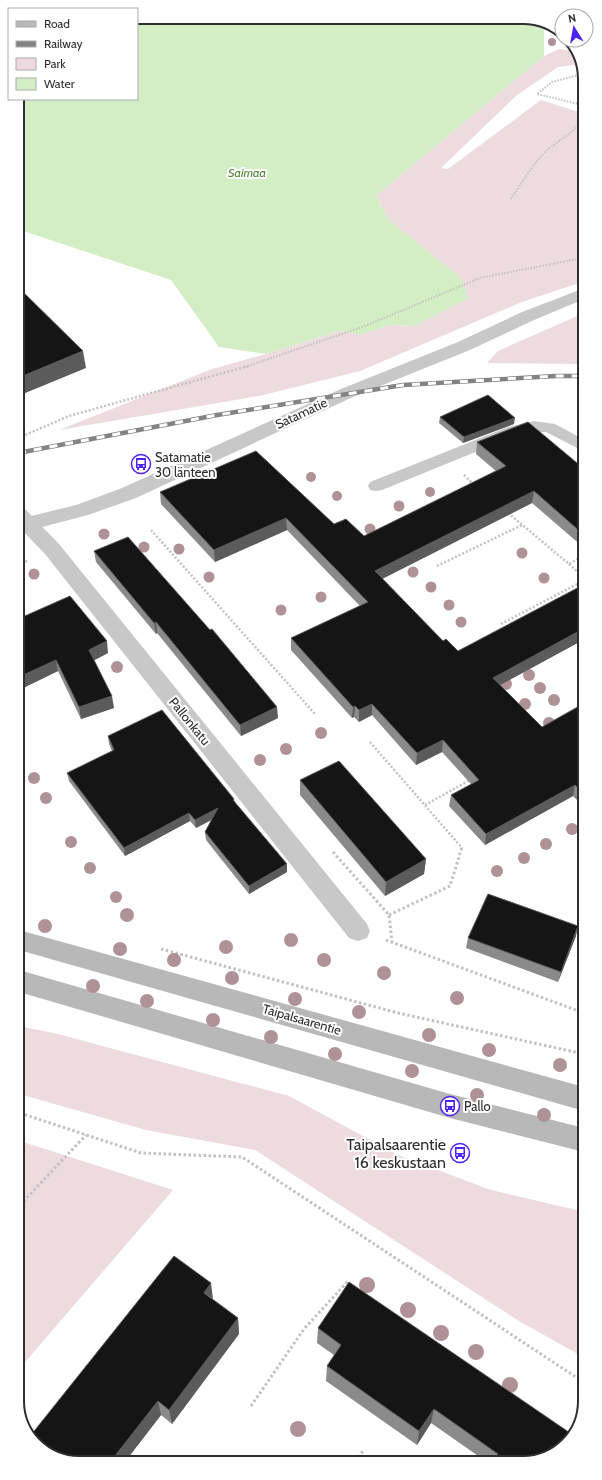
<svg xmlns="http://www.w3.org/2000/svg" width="602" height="1480" viewBox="0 0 602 1480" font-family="Cabin,sans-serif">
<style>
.green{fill:#eddbdf}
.water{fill:#d3eec5}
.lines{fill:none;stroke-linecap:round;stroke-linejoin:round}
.path-far2{stroke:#c2c2c2;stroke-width:2;stroke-dasharray:1.5 1.5;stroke-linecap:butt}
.path-far1{stroke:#c2c2c2;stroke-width:2.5;stroke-dasharray:2 2;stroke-linecap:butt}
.path{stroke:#c2c2c2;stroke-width:3;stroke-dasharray:2.5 2.5;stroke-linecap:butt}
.service{fill:#c8c8c8;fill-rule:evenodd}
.minor{fill:#c8c8c8;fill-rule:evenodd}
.tertiary{fill:#c8c8c8;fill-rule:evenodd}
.secondary{fill:#b8b8b8;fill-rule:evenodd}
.rail-casing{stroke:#838383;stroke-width:4.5}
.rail{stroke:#fff;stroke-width:3;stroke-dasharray:8;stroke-linecap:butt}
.tree{fill:#af9297}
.wall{fill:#8a8a8a}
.shaded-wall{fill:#5b5b5b}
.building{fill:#151515;stroke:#5b5b5b}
.labels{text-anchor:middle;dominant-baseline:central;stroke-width:4;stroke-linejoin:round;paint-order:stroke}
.far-water-label{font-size:12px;font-style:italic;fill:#4c8230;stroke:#fff}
.street-label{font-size:13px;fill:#2e2e2e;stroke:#fff}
.poi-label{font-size:13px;fill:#2e2e2e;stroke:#fff;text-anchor:start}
.near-poi-label{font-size:16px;fill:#2e2e2e;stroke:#fff;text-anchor:end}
.rim{fill:none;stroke:#2e2e2e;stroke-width:2}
</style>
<rect width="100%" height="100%" fill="#fff"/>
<g class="green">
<polygon points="559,49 576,51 582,60 582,64 558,67 517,95 441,168 448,169 541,100 582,113 582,282 522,302 360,371 259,396 59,430 212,369 266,354 340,331 361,335 389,325 414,326 460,277 390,221 376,196 544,56"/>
<polygon points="582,314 582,364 487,363 498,351"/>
<polygon points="19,1026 58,1034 289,1096 398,1155 491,1190 585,1212 585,1358 519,1321 255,1150 146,1130 19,1094"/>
<polygon points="20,1141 173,1190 20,1368"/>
</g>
<polygon class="water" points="137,17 527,17 544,24 544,56 376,196 390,221 460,277 469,298 414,326 389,325 361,335 340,331 266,354 219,347 171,280 17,229 17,99 137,99"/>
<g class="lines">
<g class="path-far2">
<polyline points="582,74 552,82 537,94 582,105"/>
<path d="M511 199C522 183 532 165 546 151 558 141 572 134 582 121"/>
<polyline points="245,367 365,326 480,278 582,258"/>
</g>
<g class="path-far1">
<polyline points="18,438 69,416 248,366"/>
<polyline points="464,475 473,484"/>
<polyline points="508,513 569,564 583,556"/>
<polyline points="151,530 315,714"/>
<polyline points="569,564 583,577"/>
<polyline points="18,565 27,561"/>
<polyline points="437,566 522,525"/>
<polyline points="501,624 583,581"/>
<polyline points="580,699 583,697"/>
<polyline points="370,742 462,848"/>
<polyline points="425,805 470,780"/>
</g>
<g class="path">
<polyline points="333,852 389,915 392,942"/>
<polyline points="389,915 450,886 462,847"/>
<polyline points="386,940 584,1013"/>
<polyline points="161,949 398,1013 584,1054"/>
<polyline points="20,1113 141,1153 242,1157 585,1383"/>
<polyline points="20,1205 86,1135"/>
<polyline points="251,1406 304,1329 349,1280"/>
<polyline points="355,1461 363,1451"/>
</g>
<polygon class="service" points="534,421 555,424 583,439 583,451 546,432 525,432 382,490 376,491 370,490 368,486 370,482 508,427"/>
<polygon class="minor" points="18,507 25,509 59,544 367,924 370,931 367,938 358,941 349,938 45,554 18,526"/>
<polygon class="tertiary" points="582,289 582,300 534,320 470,350 353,397 136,498 88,515 27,531 18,530 18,516 27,517 76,505 122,488 341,389 458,342 522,312"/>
<g class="secondary">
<polygon points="19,930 584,1087 584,1111 19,950"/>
<polygon points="19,970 450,1094 584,1128 584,1152 450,1118 19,992"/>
</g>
<defs>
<polyline id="rail" points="18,453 217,415 403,385 556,376 583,376"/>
</defs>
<use href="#rail" class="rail-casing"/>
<use href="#rail" class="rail"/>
</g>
<g class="tree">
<circle cx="552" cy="42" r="4"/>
<circle cx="311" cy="477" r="5"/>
<circle cx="430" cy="492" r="5"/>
<circle cx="337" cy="496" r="5"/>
<circle cx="399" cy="506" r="5.5"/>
<circle cx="370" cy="529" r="5.5"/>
<circle cx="104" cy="534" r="5.5"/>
<circle cx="144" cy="547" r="5.5"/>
<circle cx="179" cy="549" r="5.5"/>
<circle cx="522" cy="553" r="5.5"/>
<circle cx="413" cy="572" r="5.5"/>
<circle cx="34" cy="574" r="5.5"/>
<circle cx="209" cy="577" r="5.5"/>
<circle cx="544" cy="578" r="5.5"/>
<circle cx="431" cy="587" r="5.5"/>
<circle cx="321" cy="597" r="5.5"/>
<circle cx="449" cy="605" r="5.5"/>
<circle cx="281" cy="610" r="5.5"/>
<circle cx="461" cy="622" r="5.5"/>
<circle cx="117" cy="667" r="6"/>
<circle cx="529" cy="675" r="6"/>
<circle cx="506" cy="684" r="6"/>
<circle cx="540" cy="688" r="6"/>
<circle cx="554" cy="700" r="6"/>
<circle cx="525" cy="704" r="6"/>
<circle cx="549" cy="723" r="6"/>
<circle cx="321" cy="733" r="6"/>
<circle cx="286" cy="749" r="6"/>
<circle cx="260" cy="760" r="6"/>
<circle cx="34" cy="778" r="6"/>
<circle cx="46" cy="798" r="6"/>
<circle cx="572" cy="829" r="6"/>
<circle cx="71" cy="842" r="6"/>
<circle cx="546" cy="844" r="6"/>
<circle cx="524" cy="858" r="6"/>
<circle cx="90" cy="868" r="6"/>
<circle cx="497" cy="871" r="6"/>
<circle cx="116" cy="897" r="6"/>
<circle cx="127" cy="915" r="7"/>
<circle cx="45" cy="926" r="7"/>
<circle cx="291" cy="940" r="7"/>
<circle cx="226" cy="947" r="7"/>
<circle cx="120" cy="949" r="7"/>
<circle cx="174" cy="960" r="7"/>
<circle cx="324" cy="960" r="7"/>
<circle cx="384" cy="973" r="7"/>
<circle cx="232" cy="978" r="7"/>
<circle cx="93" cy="986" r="7"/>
<circle cx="457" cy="998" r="7"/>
<circle cx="295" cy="999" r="7"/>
<circle cx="147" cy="1001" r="7"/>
<circle cx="359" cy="1012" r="7"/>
<circle cx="213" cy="1020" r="7"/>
<circle cx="429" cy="1035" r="7"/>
<circle cx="271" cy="1037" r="7"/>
<circle cx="489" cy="1050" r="7"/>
<circle cx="335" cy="1054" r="7"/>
<circle cx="560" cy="1065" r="7"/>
<circle cx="412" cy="1071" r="7"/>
<circle cx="477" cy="1095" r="7"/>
<circle cx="544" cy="1115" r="7"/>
<circle cx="367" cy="1285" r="8"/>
<circle cx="408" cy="1310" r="8"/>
<circle cx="441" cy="1333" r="8"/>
<circle cx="476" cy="1352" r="8"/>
<circle cx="510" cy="1385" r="8"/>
<circle cx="298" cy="1429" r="8"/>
</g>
<g class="wall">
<polygon points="440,417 514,424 463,443 439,423"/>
<polygon points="477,442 583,468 583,547 532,503 382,579 443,641 458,651 583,640 500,685 542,727 583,704 584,807 573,796 485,845 449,806 451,795 471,784 442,752 416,765 372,715 359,722 354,717 352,718 291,650 291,638 360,606 287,530 215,562 161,504 160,492 334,524 364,536 496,471 476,454"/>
<polygon points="94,551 210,630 278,718 241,736 157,633 156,634 96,562"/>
<polygon points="18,619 108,653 94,660 114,708 81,719 58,671 19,690"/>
<polygon points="108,736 234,799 235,803 287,872 249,894 206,840 205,832 212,820 196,828 190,821 125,856 69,781 67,773 112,751 109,744"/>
<polygon points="300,780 426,859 424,874 385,896 300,795"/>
<polygon points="576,936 558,982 466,948 468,938"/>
<polygon points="213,1299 238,1318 239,1334 172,1424 161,1415 124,1463"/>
<polygon points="318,1328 542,1460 484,1460 431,1423 417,1445 326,1381 327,1366 334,1355 317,1343"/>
</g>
<g class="shaded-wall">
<polygon points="83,351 86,368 18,396 18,378"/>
<polygon points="515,418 514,424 463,443 464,437"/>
<polygon points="534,491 532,503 374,583 375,571"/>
<polygon points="286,518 287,530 215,562 214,550"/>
<polygon points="156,622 157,633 156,634 154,623"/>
<polygon points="583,629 583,640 491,690 493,678"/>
<polygon points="107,641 108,653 91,662 89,650"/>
<polygon points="56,660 58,671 19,690 19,677"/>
<polygon points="112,696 114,708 81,719 79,707"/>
<polygon points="372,704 372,715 359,722 359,710"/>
<polygon points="355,706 354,717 352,718 353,707"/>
<polygon points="277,707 278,718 241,736 240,725"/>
<polygon points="443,740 442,752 416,765 417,753"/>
<polygon points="575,785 573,796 485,845 486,834"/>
<polygon points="218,808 218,816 196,828 195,820"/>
<polygon points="189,813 190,821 125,856 124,848"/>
<polygon points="426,859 424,874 385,896 386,882"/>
<polygon points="287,864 287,872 249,894 249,886"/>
<polygon points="578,926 576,936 558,982 561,972"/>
<polygon points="211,1283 213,1299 204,1293"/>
<polygon points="238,1318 239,1334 172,1424 169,1410"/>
<polygon points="158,1401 161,1415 124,1463 117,1463 115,1456"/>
<polygon points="434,1409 431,1423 417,1445 419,1431"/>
</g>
<g class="building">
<polygon points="18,287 83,351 18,378"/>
<polygon points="488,395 515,418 464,437 440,417"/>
<polygon points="528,422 583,468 583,534 534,491 375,571 443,641 446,639 458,651 583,585 583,629 493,678 542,727 583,704 584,794 575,785 486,834 451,795 479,780 443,740 417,753 372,704 359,710 355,706 353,707 291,638 368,602 286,518 214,550 160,492 256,451 334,524 346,519 364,536 506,466 477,442"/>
<polygon points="128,537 210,630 212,629 277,707 240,725 156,622 154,623 94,551"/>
<polygon points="70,596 107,641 89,650 112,696 79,707 56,660 19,677 18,619"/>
<polygon points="162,710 234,799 233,800 287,864 249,886 205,832 218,808 195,820 189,813 124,848 67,773 114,750 108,736"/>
<polygon points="339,761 426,859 386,882 300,780"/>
<polygon points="488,894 578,926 561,972 468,938"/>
<polygon points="174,1256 211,1283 204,1293 238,1318 169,1410 158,1401 115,1456 123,1463 75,1463 41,1450 31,1435"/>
<polygon points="349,1282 573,1435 572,1438 542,1460 494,1460 498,1454 434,1409 419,1431 327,1366 341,1345 318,1328"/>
</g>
<defs>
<symbol id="bus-ring" viewBox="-11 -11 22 22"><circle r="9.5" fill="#fff" stroke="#4e24f2" stroke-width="1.5"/><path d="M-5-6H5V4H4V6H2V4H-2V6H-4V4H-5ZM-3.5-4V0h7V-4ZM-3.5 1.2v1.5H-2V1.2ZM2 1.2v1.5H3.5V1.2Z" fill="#4e24f2"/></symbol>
</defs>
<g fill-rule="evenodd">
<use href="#bus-ring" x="130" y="453" width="22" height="22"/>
<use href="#bus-ring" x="439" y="1095" width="22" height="22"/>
<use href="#bus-ring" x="449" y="1142" width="22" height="22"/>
</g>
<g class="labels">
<g class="far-water-label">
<text x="247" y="172">Saimaa</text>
</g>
<g class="street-label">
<text transform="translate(301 413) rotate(-25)">Satamatie</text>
<text transform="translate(190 721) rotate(51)">Pallonkatu</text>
<text transform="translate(302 1019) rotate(16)">Taipalsaarentie</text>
</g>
<g class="poi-label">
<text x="155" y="457">Satamatie<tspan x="155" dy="15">30 länteen</tspan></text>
<text x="464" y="1106">Pallo</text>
</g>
<g class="near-poi-label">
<text x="446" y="1144">Taipalsaarentie<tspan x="446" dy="18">16 keskustaan</tspan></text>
</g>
</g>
<path d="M0 0H602V1480H0ZM79 24H523A55 55 0 0 1 578 79V1401A55 55 0 0 1 523 1456H79A55 55 0 0 1 24 1401V79A55 55 0 0 1 79 24Z" fill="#fff" fill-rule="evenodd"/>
<path class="rim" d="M79 24H523A55 55 0 0 1 578 79V1401A55 55 0 0 1 523 1456H79A55 55 0 0 1 24 1401V79A55 55 0 0 1 79 24Z"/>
<rect x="8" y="8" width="130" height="92" fill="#ffffff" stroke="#ababab"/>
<rect x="16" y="21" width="20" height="6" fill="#b8b8b8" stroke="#ababab"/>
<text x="44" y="28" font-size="12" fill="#2e2e2e">Road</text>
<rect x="16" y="41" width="20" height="6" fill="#838383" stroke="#ababab"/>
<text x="44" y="48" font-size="12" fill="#2e2e2e">Railway</text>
<rect x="16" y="58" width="20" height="12" fill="#eddbdf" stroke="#ababab"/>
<text x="44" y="68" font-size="12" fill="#2e2e2e">Park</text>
<rect x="16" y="78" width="20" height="12" fill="#d3eec5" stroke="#ababab"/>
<text x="44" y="88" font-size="12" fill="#2e2e2e">Water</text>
<g transform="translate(574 28) rotate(349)"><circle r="19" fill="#ffffff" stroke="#ababab"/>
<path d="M0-3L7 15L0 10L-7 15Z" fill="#4e24f2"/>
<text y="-6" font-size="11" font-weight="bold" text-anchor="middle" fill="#2e2e2e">N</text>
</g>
</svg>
